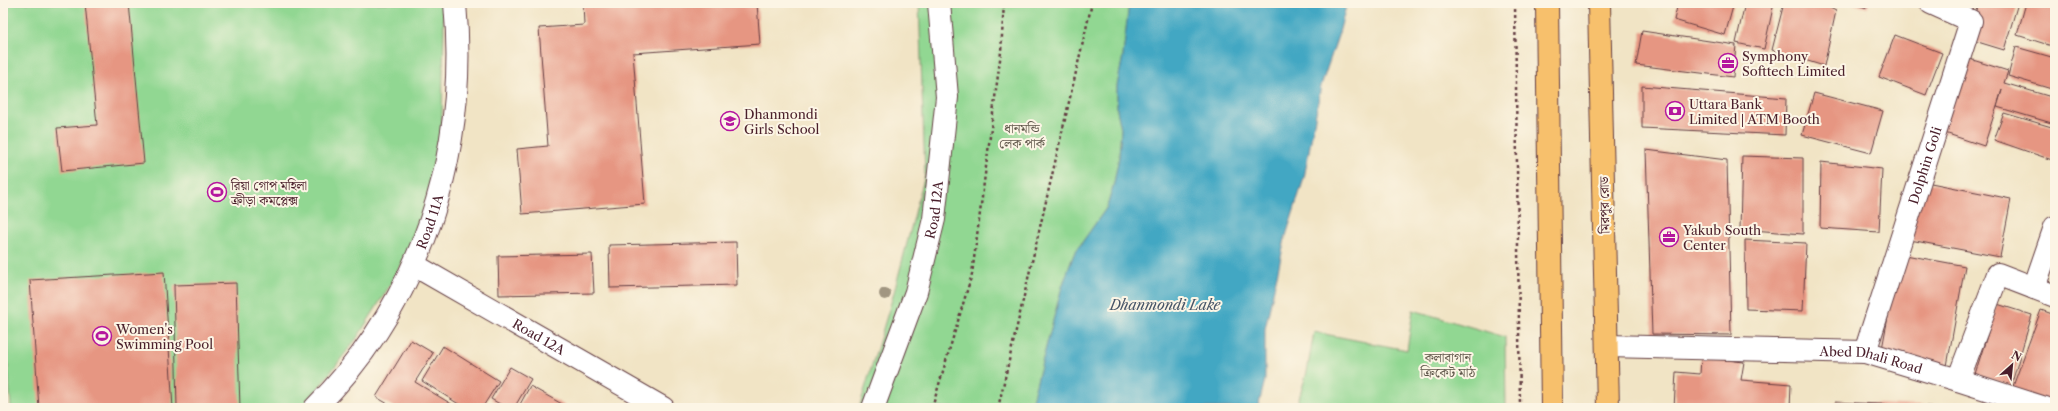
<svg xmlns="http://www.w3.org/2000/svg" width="2058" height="411" viewBox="0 0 2058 411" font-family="'Libre Caslon Text','Noto Serif Bengali',serif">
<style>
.green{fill:#91d792;stroke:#6e7b5e}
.water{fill:#43a7c3;stroke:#466377}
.building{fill:#e69682}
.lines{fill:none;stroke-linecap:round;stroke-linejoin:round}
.minor-casing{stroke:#633d42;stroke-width:24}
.highway-casing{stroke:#633d42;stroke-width:24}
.path{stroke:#633d42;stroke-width:2.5;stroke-dasharray:3 3;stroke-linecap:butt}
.minor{stroke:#fff;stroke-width:22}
.highway{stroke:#f7c06c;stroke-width:22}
.tree{fill:#a19681}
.labels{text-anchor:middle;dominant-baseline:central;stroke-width:4;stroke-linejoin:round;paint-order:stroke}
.poi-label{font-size:13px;fill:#4a1f2b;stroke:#fcf5e5;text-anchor:start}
.park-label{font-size:13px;fill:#5f564a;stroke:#fcf5e5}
.street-label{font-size:13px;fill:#4a1f2b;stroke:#fcf5e5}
.water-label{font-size:14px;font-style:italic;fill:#475568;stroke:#fcf5e5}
</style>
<rect width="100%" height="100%" fill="#fcf5e5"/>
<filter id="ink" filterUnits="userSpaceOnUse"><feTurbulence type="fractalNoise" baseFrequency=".025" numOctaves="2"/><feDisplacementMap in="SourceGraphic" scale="8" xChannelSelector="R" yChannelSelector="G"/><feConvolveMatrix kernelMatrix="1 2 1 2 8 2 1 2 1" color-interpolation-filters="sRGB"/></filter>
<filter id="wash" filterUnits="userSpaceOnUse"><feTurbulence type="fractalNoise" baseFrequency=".012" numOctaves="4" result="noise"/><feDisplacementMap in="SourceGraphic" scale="16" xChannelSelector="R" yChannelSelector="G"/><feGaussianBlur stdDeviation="0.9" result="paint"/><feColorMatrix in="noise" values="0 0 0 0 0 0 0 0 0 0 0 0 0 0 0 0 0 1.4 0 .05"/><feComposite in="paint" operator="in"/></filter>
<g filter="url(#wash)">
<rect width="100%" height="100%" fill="#f1e4c5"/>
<g class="green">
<polygon points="3,3 443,3 444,30 441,160 423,224 392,282 357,338 303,408 11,408 3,300"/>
<polygon points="919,3 1129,3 1123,56 1117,86 1117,110 1121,129 1119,157 1114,183 1107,207 1074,254 1062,287 1030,408 859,408 893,296 925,175"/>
<polygon points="1413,310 1505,337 1506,408 1296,408 1307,372 1314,332 1407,350"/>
</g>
<polygon class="water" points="1129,3 1347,3 1339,33 1321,86 1304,178 1285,239 1265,329 1265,380 1258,408 1030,408 1062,287 1074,254 1107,207 1114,183 1119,157 1121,129 1117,110 1117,86 1123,56"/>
<g id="blocks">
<g class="building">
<polygon points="85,3 129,3 144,163 62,171 57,128 97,125"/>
<polygon points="583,3 757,3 760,44 633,53 645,204 522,214 517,149 548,146 539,28 584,25"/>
<polygon points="1678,3 1734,3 1725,35 1674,20"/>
<polygon points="1745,3 1774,3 1764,49 1736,43"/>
<polygon points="1784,3 1820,3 1836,11 1824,66 1772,50"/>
<polygon points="1851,3 1869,3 1867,8"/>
<polygon points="1959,3 1970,3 1969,6"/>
<polygon points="1978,3 2018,3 2004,50 1968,39"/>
<polygon points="2026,3 2055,3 2055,47 2017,35"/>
<polygon points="1642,31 1736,45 1733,77 1636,65"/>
<polygon points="1895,35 1942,53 1926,95 1879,77"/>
<polygon points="2016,47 2055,58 2055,90 2008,76"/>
<polygon points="1960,56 2008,71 2004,83 2055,98 2055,124 1997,107 2002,90 1984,146 1936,130"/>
<polygon points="1642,86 1786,98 1785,135 1642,128"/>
<polygon points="1814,93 1883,111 1871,153 1802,135"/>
<polygon points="2004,113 2055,128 2055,161 1994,140"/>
<polygon points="1646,150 1727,160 1731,335 1652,334"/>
<polygon points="1742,156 1803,158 1803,234 1740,229"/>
<polygon points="1821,162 1882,169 1879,232 1820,228"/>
<polygon points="1921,181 2011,199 2000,257 1910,240"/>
<polygon points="1745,240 1806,243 1803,311 1746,309"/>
<polygon points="736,242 737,285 610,288 609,245"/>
<polygon points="592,254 594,293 499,295 498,256"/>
<polygon points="1900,254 1965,266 1947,366 1881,354"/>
<polygon points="164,272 173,408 39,408 30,280"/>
<polygon points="236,283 240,408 177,408 174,285"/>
<polygon points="1997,304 2032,315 2011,386 1975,374"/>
<polygon points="2041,310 2055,315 2055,405 2012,389"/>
<polygon points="411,340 433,353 415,382 458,408 395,408 376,397"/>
<polygon points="443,346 499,381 482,408 465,408 422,381"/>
<polygon points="1701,357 1744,362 1741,380 1791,384 1790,408 1674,408 1676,372 1700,374"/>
<polygon points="510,367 531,379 514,408 507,408 491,399"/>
<polygon points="530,386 569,408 518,408"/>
<polygon points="1835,402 1945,407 1945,408 1835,408"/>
</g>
</g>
</g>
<g filter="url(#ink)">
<use href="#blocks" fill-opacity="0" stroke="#633d42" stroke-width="1"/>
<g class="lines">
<defs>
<g id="minor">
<path id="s1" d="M414 265 663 408"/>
<polyline points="2034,288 2055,227"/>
<path id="s2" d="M1607 346 1865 352 1958 380 1998 274 2055 296"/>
<path id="s3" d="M1865 352 1971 21 1931 3"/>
<polyline points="1958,380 2045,408"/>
<path id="s4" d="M315 408C422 301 469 153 455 3"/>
<path id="s5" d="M873 408 916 292 934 219 947 97 939 3"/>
</g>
<g id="highway">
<polyline points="1547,3 1552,408"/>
<polyline points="1599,3 1608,408"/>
</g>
</defs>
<use href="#minor" class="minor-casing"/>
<use href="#highway" class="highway-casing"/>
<g class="path">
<polyline points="1515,3 1520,408"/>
<polyline points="932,408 972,274 1001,52 1004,3"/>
<polyline points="998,408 1092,3"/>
</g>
<use href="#minor" class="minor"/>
<use href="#highway" class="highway"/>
</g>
<circle class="tree" cx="885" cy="294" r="6"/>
</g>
<defs>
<symbol id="office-ring" viewBox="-11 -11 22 22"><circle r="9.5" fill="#fcf5e5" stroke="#b5179e" stroke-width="1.5"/><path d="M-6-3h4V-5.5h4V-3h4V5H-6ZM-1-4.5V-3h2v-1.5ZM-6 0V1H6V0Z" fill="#b5179e"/></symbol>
<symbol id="bank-ring" viewBox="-11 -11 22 22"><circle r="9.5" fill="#fcf5e5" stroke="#b5179e" stroke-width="1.5"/><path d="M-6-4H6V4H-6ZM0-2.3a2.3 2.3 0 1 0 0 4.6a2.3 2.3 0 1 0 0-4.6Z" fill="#b5179e"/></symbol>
<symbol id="school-ring" viewBox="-11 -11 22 22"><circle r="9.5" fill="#fcf5e5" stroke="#b5179e" stroke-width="1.5"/><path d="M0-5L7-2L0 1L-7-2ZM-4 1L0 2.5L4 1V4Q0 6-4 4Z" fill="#b5179e"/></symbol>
<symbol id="stadium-ring" viewBox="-11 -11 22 22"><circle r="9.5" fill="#fcf5e5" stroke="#b5179e" stroke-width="1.5"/><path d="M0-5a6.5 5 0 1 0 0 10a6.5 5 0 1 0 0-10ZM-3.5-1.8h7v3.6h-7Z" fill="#b5179e"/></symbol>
</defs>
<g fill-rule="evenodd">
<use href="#office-ring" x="1717" y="52" width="22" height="22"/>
<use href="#bank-ring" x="1664" y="100" width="22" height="22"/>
<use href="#school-ring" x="719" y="110" width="22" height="22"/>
<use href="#stadium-ring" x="206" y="181" width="22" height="22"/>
<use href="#office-ring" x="1658" y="226" width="22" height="22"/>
<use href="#stadium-ring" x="91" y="325" width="22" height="22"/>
</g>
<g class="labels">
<g class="poi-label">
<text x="1742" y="56">Symphony<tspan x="1742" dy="15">Softtech Limited</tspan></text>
<text x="1689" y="104">Uttara Bank<tspan x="1689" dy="15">Limited | ATM Booth</tspan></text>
<text x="744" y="114">Dhanmondi<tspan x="744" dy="15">Girls School</tspan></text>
<text x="231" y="185">রিয়া গোপ মহিলা<tspan x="231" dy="15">ক্রীড়া কমপ্লেক্স</tspan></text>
<text x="1683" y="230">Yakub South<tspan x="1683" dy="15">Center</tspan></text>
<text x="116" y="329">Women's<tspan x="116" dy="15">Swimming Pool</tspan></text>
</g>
<g class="park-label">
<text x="1022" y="128">ধানমন্ডি<tspan x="1022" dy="15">লেক পার্ক</tspan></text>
<text x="1448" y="357">কলাবাগান<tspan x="1448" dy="15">ক্রিকেট মাঠ</tspan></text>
</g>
<g class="street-label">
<text stroke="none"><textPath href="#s3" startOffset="196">Dolphin Goli</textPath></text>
<text transform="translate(1604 205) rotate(-91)">মিরপুর রোড</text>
<text stroke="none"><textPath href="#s5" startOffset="208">Road 12A</textPath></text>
<text stroke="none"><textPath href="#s4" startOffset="221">Road 11A</textPath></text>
<text stroke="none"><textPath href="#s1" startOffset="144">Road 12A</textPath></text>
<text stroke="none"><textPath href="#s2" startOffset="265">Abed Dhali Road</textPath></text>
</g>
<g class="water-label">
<text x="1165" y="305">Dhanmondi Lake</text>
</g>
</g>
<rect width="2058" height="411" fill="none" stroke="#fcf5e5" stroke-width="16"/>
<g transform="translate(2012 365) rotate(27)" stroke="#fcf5e5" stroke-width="3" paint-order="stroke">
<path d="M0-3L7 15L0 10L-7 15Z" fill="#4a1f2b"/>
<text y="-6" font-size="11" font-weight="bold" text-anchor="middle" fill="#4a1f2b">N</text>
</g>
</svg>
